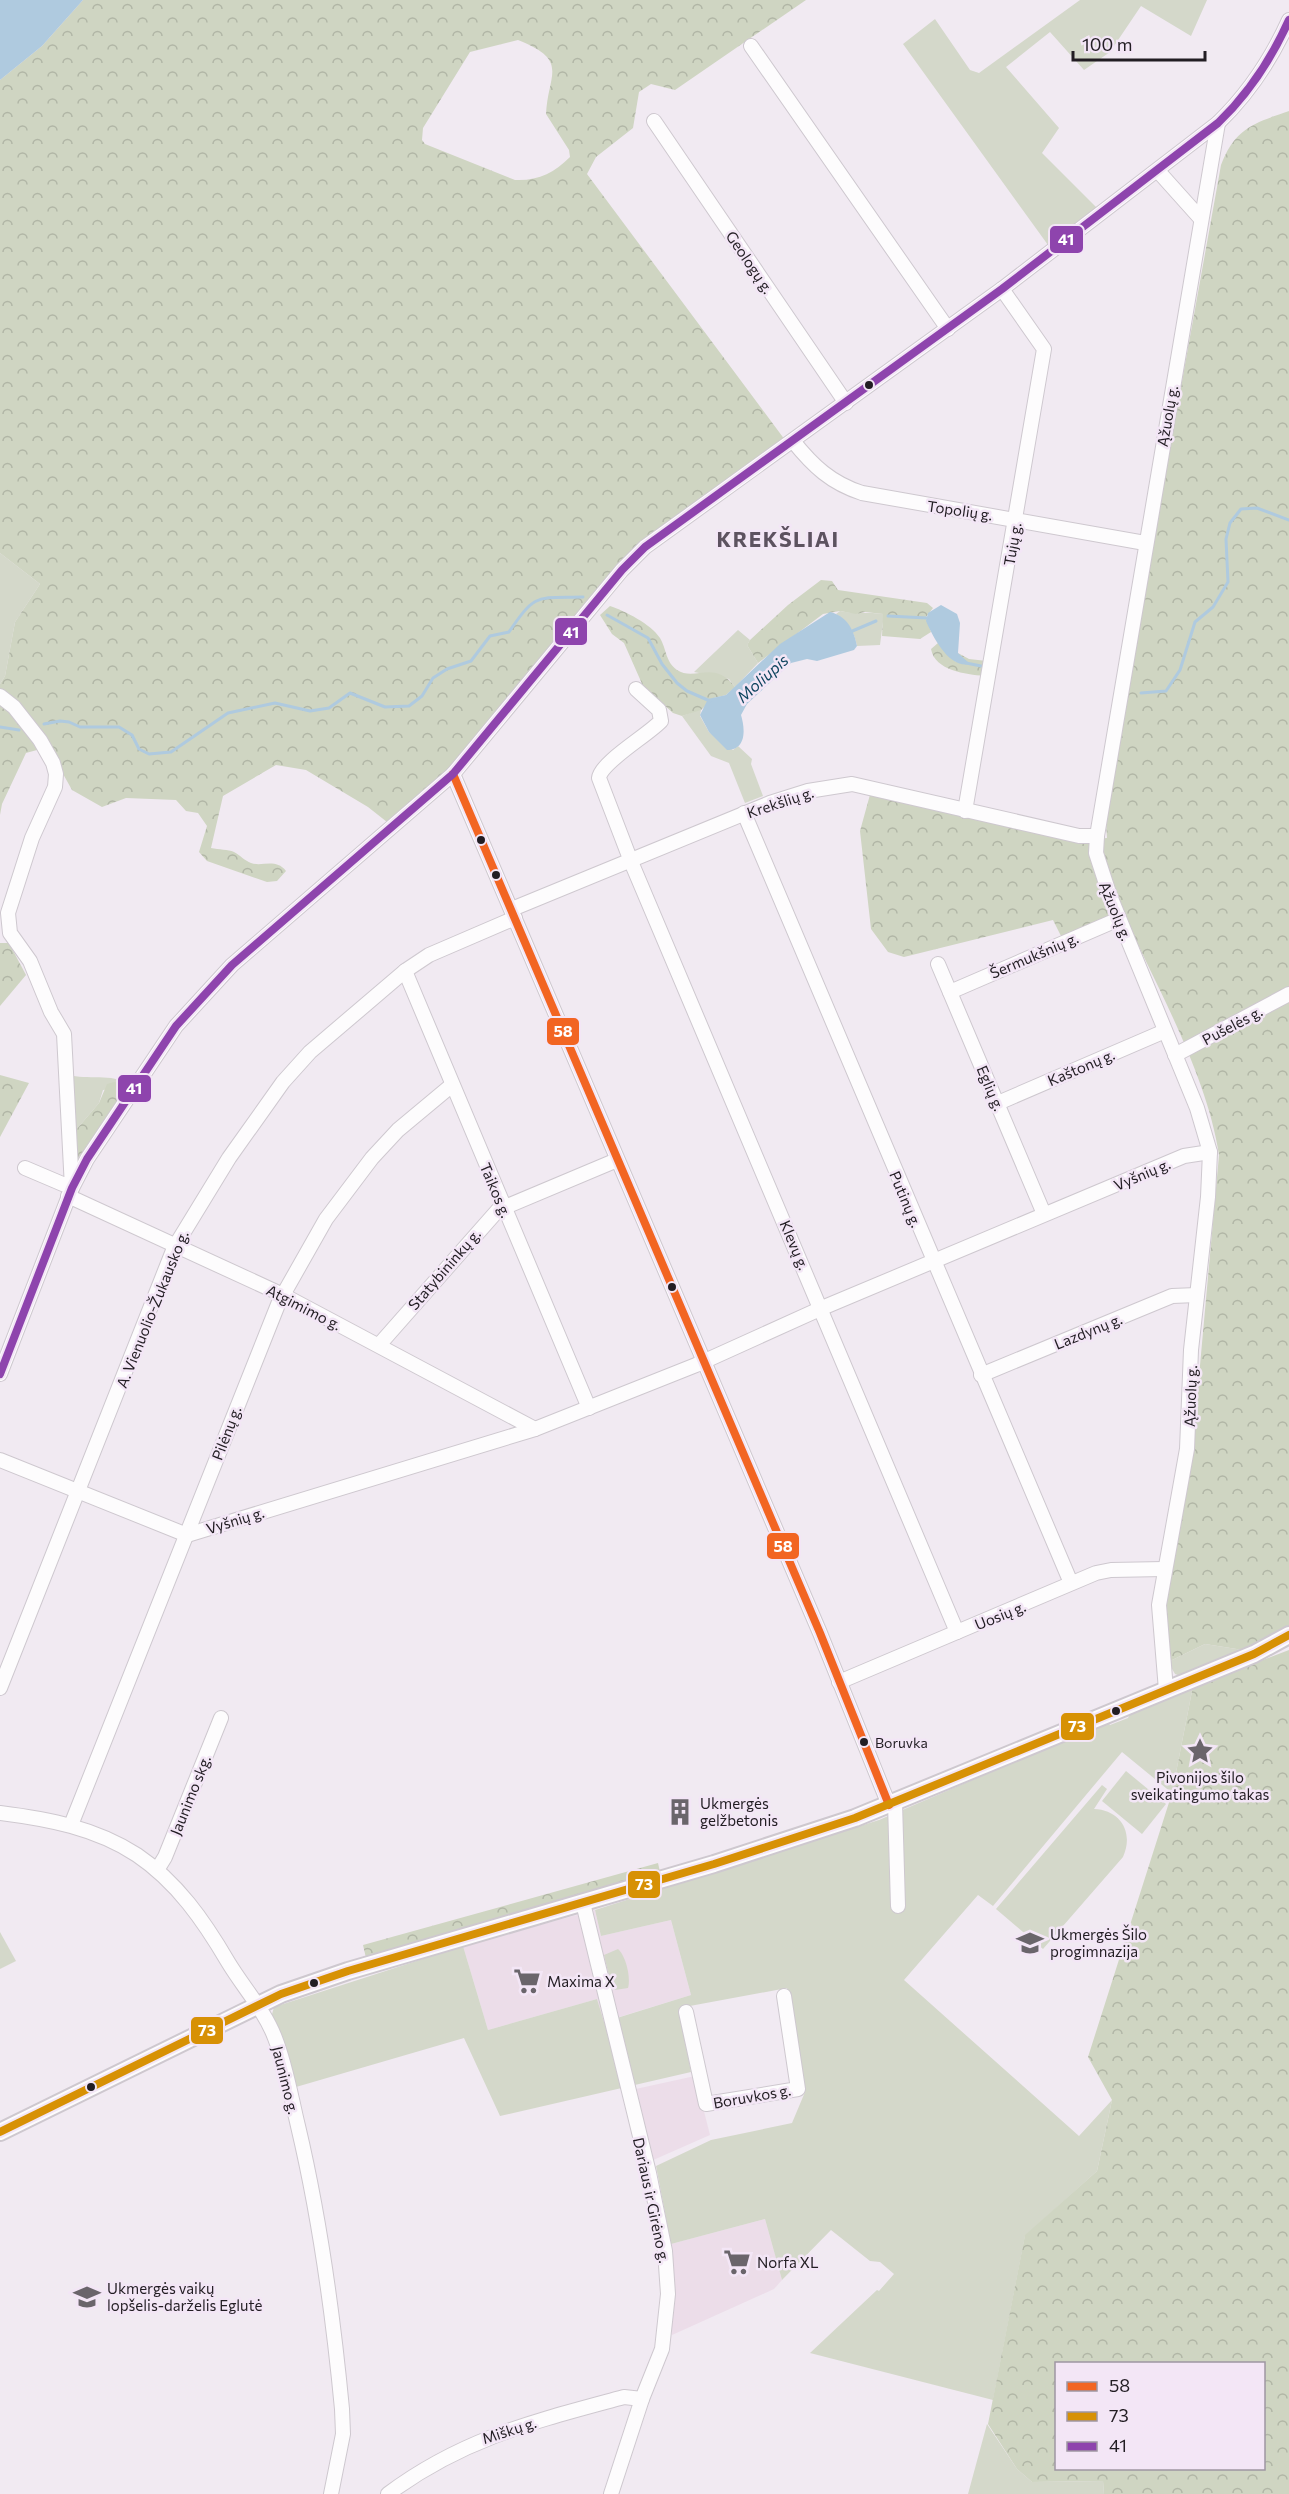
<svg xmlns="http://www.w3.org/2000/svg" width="1289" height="2494" viewBox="0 0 1289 2494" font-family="Commissioner,sans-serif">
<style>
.commercial{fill:#ecdde9}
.green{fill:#d4d8ca}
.forest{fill:url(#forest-crowns);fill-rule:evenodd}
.water{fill:#afcadf}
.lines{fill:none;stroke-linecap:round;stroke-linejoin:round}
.stream{stroke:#afcadf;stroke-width:3}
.minor-casing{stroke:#cec8cf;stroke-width:16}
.major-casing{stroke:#cec8cf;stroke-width:20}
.minor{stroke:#fdfcfd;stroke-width:14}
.major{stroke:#fdfcfd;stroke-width:16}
.bus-1-casing{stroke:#f3e6f6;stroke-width:12}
.bus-2-casing{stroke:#f3e6f6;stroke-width:12}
.bus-3-casing{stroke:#f3e6f6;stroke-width:12}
.bus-1{stroke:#f26522;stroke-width:8}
.bus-2{stroke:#d79105;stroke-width:8}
.bus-3{stroke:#8e44ad;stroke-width:8}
.bus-dot{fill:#221d23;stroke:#f3e6f6;stroke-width:2}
.labels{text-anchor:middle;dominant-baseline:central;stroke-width:5;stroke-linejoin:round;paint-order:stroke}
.bus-label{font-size:14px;fill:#221d23;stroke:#f3e6f6;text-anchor:start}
.street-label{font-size:15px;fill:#221d23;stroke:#f3e6f6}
.poi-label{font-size:15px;fill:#221d23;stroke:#f3e6f6;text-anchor:start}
.water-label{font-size:16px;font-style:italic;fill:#0f455f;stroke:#f3e6f6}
.district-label{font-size:21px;font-weight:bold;letter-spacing:1.5px;fill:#5d5260;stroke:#f3e6f6}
.line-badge{stroke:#f3e6f6;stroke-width:2}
.badge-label{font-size:16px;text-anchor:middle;font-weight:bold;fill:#fff}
</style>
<defs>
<pattern id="forest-crowns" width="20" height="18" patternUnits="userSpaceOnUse" patternTransform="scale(1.5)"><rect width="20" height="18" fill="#cfd5c2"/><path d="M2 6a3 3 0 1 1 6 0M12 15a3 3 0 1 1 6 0" fill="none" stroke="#b1b6a6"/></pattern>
</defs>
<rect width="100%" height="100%" fill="#f1eaf2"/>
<g class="commercial">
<polygon points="595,1910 601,1936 671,1920 691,1995 603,2022 597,1999 488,2030 463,1946"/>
<polygon points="695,2076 710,2135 651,2161 631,2090"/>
<polygon points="765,2219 782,2280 774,2289 672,2335 671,2244"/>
</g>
<g class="green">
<polygon points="1080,0 1207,0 1191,36 1141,6 1110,52 1084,70 1050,32 1006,67 1059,128 1042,153 1098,209 1048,245 903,44 935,19 970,70 979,73"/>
<polygon points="0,553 40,584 15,622 5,676 0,684"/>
<path d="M840 611C855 614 868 612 884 614L880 645 857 646C854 631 849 623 836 614Z"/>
<polygon points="738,630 750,640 747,645 758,663 735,687 729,679 694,672"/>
<polygon points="698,710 701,710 700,716 709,732 733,750 738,746 752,759 751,764 763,796 745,803 729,763 711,756 682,716"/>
<path d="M69 1075C85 1080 115 1073 126 1084L122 1094 124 1087 103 1090 99 1103 75 1131Z"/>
<polygon points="1205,1644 1243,1650 1180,1676 1175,1674 1168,1662"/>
<polygon points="1193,1686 1172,1793 1122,1752 993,1906 978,1895 904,1980 1079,2136 1112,2100 1097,2171 1025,2236 993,2400 810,2353 877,2290 879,2291 894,2274 880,2262 870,2261 831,2230 782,2280 765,2219 671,2244 656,2166 711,2140 792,2123 805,2092 787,1988 679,2008 691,2072 500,2116 464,2038 296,2087 271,2018 274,2007 463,1946 488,2030 597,1999 604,2022 691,1995 671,1920 601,1936 595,1910 879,1820 1108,1722 1110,1725 1128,1718 1130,1714"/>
<polygon points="1126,1771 1166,1804 1142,1834 1102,1801"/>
<path d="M1102 1785 1107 1789 1094 1809C1121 1810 1134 1833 1123 1857L1043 1949 996 1909Z"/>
<polygon points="0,1932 16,1961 0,1969"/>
<path d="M618 1949C626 1956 631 1978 628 1988L615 1990 612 1988 604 1955Z"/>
<polygon points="987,2424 1017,2469 1032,2482 1103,2481 1104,2494 968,2494"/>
</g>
<g class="forest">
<path d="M83 0H806L675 90 651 84 639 92 633 128 596 157 587 174 785 440 650 538 453 765 387 822 368 807 306 770 276 765 223 796 211 848C219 850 228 849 234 852 240 855 245 861 251 863 262 867 276 858 286 871L277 881 267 882 207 861 199 852 207 826 198 813 186 811 176 800 126 798 102 807 72 790 48 747 26 753 2 804 0 815V684L5 676 15 622 40 584 0 553V80L42 46ZM518 40C570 61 548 73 546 114L569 150 570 157C554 173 538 181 515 180L425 144 422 140 423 128 470 52Z"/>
<path d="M1289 111V1631L1243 1650 1205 1644 1168 1662 1165 1601 1193 1443 1219 1155C1207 1075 1157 987 1123 913L1062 938 1053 920 904 957 888 952 871 929 860 831 871 791 1084 840 1107 838 1105 808 1221 165C1235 128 1254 123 1289 111Z"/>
<polygon points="821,580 832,581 838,590 927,603 933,608 926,617 931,632 920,639 882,636 883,614 865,612 856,614 840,611 823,614 758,663 747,645 750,640 788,605"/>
<path d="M610 606C625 611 651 624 660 638 667 650 665 661 677 670 695 682 714 659 735 687L726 695 714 698 701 710 682 716 673 713 643 686 624 643 612 634 600 615Z"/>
<path d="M938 643 956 662 961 659 958 653 969 659 987 661 984 676C966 674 935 671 931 649Z"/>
<polygon points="0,943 9,943 26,975 0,1006"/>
<polygon points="0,1075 29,1083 0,1137"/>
<polygon points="114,1082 121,1083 124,1087 122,1094 77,1160 75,1131 99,1103 107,1084"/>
<path d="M1289 1650V2494H1104L1103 2481 1032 2482 1017 2469 988 2424 1025 2235 1097 2171 1112 2100 1088 2057 1172 1793 1193 1686ZM1056 2364H1264V2468H1056Z"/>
<polygon points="658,1863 660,1872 366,1958 363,1945"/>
</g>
<g class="water">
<polygon points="0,0 83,0 42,46 0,80"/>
<path d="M941 605 957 614 960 623 958 653 970 664C949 669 933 637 926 621L928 613Z"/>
<path d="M830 612C847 616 854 630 857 646L854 650 817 661 807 659 791 663 747 704 741 715C745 728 747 750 727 750L709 732 700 715 708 699 726 695 780 644Z"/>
</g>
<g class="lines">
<g class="stream">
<polyline points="607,615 648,638 662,664 677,683 687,691 710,701"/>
<polyline points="888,616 927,618"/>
<polyline points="850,632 876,621"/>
<polyline points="966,663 981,666"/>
<polyline points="1141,693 1166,691 1180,670 1195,622 1213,607 1228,582 1226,539 1230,523 1241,509 1257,508 1289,520"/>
<path d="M44 724 60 721 69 722 80 727H119L132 735 139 749 149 754 171 752 228 713 275 703 310 711 329 708 350 693 385 707 409 706 422 696 433 678 447 669 471 661 490 636 509 632C536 592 537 598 583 597"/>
<polyline points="0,727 19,730"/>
</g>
<defs>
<g id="minor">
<polyline points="751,46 948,329"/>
<polyline points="654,121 846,403"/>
<polyline points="1158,171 1201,219"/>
<path d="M793 441C813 466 831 483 862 493L1145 543"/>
<path d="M636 689 659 710 661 721C648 735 601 762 599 778L632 864 957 1632"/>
<polyline points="0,696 14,707 40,740 53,763 56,774 55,787 32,838 8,913 10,933 30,961 51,1012 64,1034 72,1188 25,1168"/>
<polyline points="453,774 820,1633 889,1805"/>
<polyline points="965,811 1044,349 1002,289"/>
<polyline points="744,813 1071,1583"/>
<polyline points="512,909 770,803 808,791 852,784 1079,836 1097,836"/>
<polyline points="938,964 1044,1214"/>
<polyline points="405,971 589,1408"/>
<polyline points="950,992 1119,919"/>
<polyline points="1175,1055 1289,994"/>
<polyline points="998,1103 1165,1031"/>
<polyline points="68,1196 283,1295 535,1429"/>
<polyline points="379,1345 498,1210 617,1160"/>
<path d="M0 1374 72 1188 87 1159 176 1026 232 965 453 774 622 570 645 547 1002 289 1218 123C1249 93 1271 60 1289 20"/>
<polyline points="981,1375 1172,1296 1197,1295"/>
<polyline points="0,1460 187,1535 535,1429 696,1365 822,1308 1184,1156 1210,1152"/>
<polyline points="839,1682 1096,1573 1111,1570 1164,1569"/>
<polyline points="0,1688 174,1248 229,1158 283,1082 310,1052 405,971 429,955 515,918"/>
<polyline points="1166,1690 1159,1605 1187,1449 1191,1350 1208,1197 1210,1152 1197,1108 1110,896 1096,853 1097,836 1218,123"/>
<polyline points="895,1803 898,1906"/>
<path d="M0 1813C48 1819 96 1828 137 1855 177 1882 204 1921 228 1962 243 1987 265 2011 275 2038 286 2066 291 2097 298 2126 320 2219 333 2314 342 2409L343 2434 331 2494"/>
<polyline points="71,1825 279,1302 326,1219 372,1158 398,1130 452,1085"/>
<polyline points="157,1870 165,1857 221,1718"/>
<polyline points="583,1903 649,2173 665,2251 668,2294 662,2349 642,2399 611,2494"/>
<polyline points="686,2012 706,2104 798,2089 784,1996"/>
<path d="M388 2494C463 2438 536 2421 624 2397L642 2399"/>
</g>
<polyline id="major" points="0,2132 281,1994 348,1971 714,1864 855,1818 1254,1654 1289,1635"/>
</defs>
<use href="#minor" class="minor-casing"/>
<use href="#major" class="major-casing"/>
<use href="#minor" class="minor"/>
<use href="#major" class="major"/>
<defs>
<polyline id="bus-1" points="453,774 820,1633 889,1805"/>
<polyline id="bus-2" points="0,2132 281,1994 348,1971 714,1864 855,1818 1254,1654 1289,1635"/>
<path id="bus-3" d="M0 1374 72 1188 87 1159 176 1026 232 965 453 774 622 570 645 547 1002 289 1218 123C1249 93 1271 60 1289 20"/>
</defs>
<use href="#bus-1" class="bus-1-casing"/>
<use href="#bus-2" class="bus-2-casing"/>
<use href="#bus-3" class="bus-3-casing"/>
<use href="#bus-1" class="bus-1"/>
<use href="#bus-2" class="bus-2"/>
<use href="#bus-3" class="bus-3"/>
</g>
<defs>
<symbol id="sight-bare" viewBox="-9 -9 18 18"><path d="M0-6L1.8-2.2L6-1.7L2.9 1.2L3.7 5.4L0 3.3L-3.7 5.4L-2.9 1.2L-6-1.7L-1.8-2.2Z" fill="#6a656b" stroke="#f3e6f6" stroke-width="2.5" paint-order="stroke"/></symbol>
<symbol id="building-bare" viewBox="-9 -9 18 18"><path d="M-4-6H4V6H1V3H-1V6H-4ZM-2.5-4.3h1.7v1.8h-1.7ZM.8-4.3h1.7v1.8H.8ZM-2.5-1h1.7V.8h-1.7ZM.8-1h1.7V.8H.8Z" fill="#6a656b" stroke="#f3e6f6" stroke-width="2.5" paint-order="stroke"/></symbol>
<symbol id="school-bare" viewBox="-9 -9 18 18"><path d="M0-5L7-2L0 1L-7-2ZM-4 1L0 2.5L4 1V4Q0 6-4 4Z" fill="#6a656b" stroke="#f3e6f6" stroke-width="2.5" paint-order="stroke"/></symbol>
<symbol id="supermarket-bare" viewBox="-9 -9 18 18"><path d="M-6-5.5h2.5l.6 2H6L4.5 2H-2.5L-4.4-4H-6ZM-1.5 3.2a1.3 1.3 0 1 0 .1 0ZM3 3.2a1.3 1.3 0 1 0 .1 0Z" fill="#6a656b" stroke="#f3e6f6" stroke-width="2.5" paint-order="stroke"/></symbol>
</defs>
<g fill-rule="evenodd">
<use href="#sight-bare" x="1181" y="1732" width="38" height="38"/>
<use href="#building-bare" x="661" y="1793" width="38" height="38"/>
<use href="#school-bare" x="1011" y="1924" width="38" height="38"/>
<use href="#supermarket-bare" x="508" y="1962" width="38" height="38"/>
<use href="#supermarket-bare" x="718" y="2243" width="38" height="38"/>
<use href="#school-bare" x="68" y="2278" width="38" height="38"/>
</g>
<g class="bus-dot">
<circle cx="869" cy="385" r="5"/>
<circle cx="481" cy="840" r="5"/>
<circle cx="496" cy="875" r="5"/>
<circle cx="672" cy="1287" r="5"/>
<circle cx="1116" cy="1711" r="5"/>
<circle cx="864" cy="1742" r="5"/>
<circle cx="314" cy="1983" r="5"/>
<circle cx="91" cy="2087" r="5"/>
</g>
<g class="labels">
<g class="bus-label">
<text x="875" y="1742">Boruvka</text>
</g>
<g class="street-label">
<text transform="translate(750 262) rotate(56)">Geologų g.</text>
<text transform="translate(1167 416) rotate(-80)">Ąžuolų g.</text>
<text transform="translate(960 510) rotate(8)">Topolių g.</text>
<text transform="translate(1012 544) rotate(-80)">Tujų g.</text>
<text transform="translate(780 802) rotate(-18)">Krekšlių g.</text>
<text transform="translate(1116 911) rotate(68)">Ąžuolų g.</text>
<text transform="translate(1034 955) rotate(-23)">Šermukšnių g.</text>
<text transform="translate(1232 1025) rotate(-28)">Pušelės g.</text>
<text transform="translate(1081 1067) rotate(-23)">Kaštonų g.</text>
<text transform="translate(991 1088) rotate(67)">Eglių g.</text>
<text transform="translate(1142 1174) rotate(-23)">Vyšnių g.</text>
<text transform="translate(496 1190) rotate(67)">Taikos g.</text>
<text transform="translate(906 1199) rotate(67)">Putinų g.</text>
<text transform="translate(795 1245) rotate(67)">Klevų g.</text>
<text transform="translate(444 1269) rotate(-49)">Statybininkų g.</text>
<text transform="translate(304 1307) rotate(27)">Atgimimo g.</text>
<text transform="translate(152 1309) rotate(-68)">A. Vienuolio-Žukausko g.</text>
<text transform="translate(1088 1331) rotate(-22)">Lazdynų g.</text>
<text transform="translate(1190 1396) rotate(-88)">Ąžuolų g.</text>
<text transform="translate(226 1433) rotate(-69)">Pilėnų g.</text>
<text transform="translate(235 1520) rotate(-17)">Vyšnių g.</text>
<text transform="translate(1000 1615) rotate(-22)">Uosių g.</text>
<text transform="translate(190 1795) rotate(-68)">Jaunimo skg.</text>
<text transform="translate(286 2080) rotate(76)">Jaunimo g.</text>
<text transform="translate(752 2096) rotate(-10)">Boruvkos g.</text>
<text transform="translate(652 2200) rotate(78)">Dariaus ir Girėno g.</text>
<text transform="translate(509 2430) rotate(-18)">Miškų g.</text>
</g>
<g class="poi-label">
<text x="1200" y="1777" text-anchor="middle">Pivonijos šilo<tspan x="1200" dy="17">sveikatingumo takas</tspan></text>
<text x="700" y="1803">Ukmergės<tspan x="700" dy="17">gelžbetonis</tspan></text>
<text x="1050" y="1934">Ukmergės Šilo<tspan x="1050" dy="17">progimnazija</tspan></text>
<text x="547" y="1981">Maxima X</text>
<text x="757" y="2262">Norfa XL</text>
<text x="107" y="2288">Ukmergės vaikų<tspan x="107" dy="17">lopšelis-darželis Eglutė</tspan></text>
</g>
<g class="water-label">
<text transform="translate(762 678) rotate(-42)">Moliupis</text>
</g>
<g class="district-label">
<text x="778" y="538">KREKŠLIAI</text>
</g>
</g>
<g class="line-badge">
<rect x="1049" y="225" width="35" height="29" rx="6" fill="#8e44ad"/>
<rect x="554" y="617" width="34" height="29" rx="6" fill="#8e44ad"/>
<rect x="546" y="1017" width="34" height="29" rx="6" fill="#f26522"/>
<rect x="117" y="1074" width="35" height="29" rx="6" fill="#8e44ad"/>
<rect x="766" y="1532" width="34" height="28" rx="6" fill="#f26522"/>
<rect x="1060" y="1712" width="35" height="29" rx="6" fill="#d79105"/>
<rect x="627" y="1870" width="34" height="29" rx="6" fill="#d79105"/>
<rect x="190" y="2016" width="34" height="29" rx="6" fill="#d79105"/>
</g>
<g class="badge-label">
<text x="1066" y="245">41</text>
<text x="571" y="638">41</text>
<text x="563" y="1037">58</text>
<text x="134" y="1094">41</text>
<text x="783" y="1552">58</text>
<text x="1077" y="1732">73</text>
<text x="644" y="1890">73</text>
<text x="207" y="2036">73</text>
</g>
<rect x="1055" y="2362" width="210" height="108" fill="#f3e6f6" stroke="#9f96a2" stroke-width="1.5"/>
<rect x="1067" y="2382" width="30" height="9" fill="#f26522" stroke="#9f96a2" stroke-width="1.5"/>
<text x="1109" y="2392" font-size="18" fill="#221d23">58</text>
<rect x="1067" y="2412" width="30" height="9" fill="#d79105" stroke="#9f96a2" stroke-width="1.5"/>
<text x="1109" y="2422" font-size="18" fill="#221d23">73</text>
<rect x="1067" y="2442" width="30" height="9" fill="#8e44ad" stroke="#9f96a2" stroke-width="1.5"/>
<text x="1109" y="2452" font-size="18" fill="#221d23">41</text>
<path d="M1073 51v9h132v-9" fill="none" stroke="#221d23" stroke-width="3"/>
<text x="1082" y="51" font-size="18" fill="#221d23" stroke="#f3e6f6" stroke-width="4.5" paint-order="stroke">100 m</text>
</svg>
